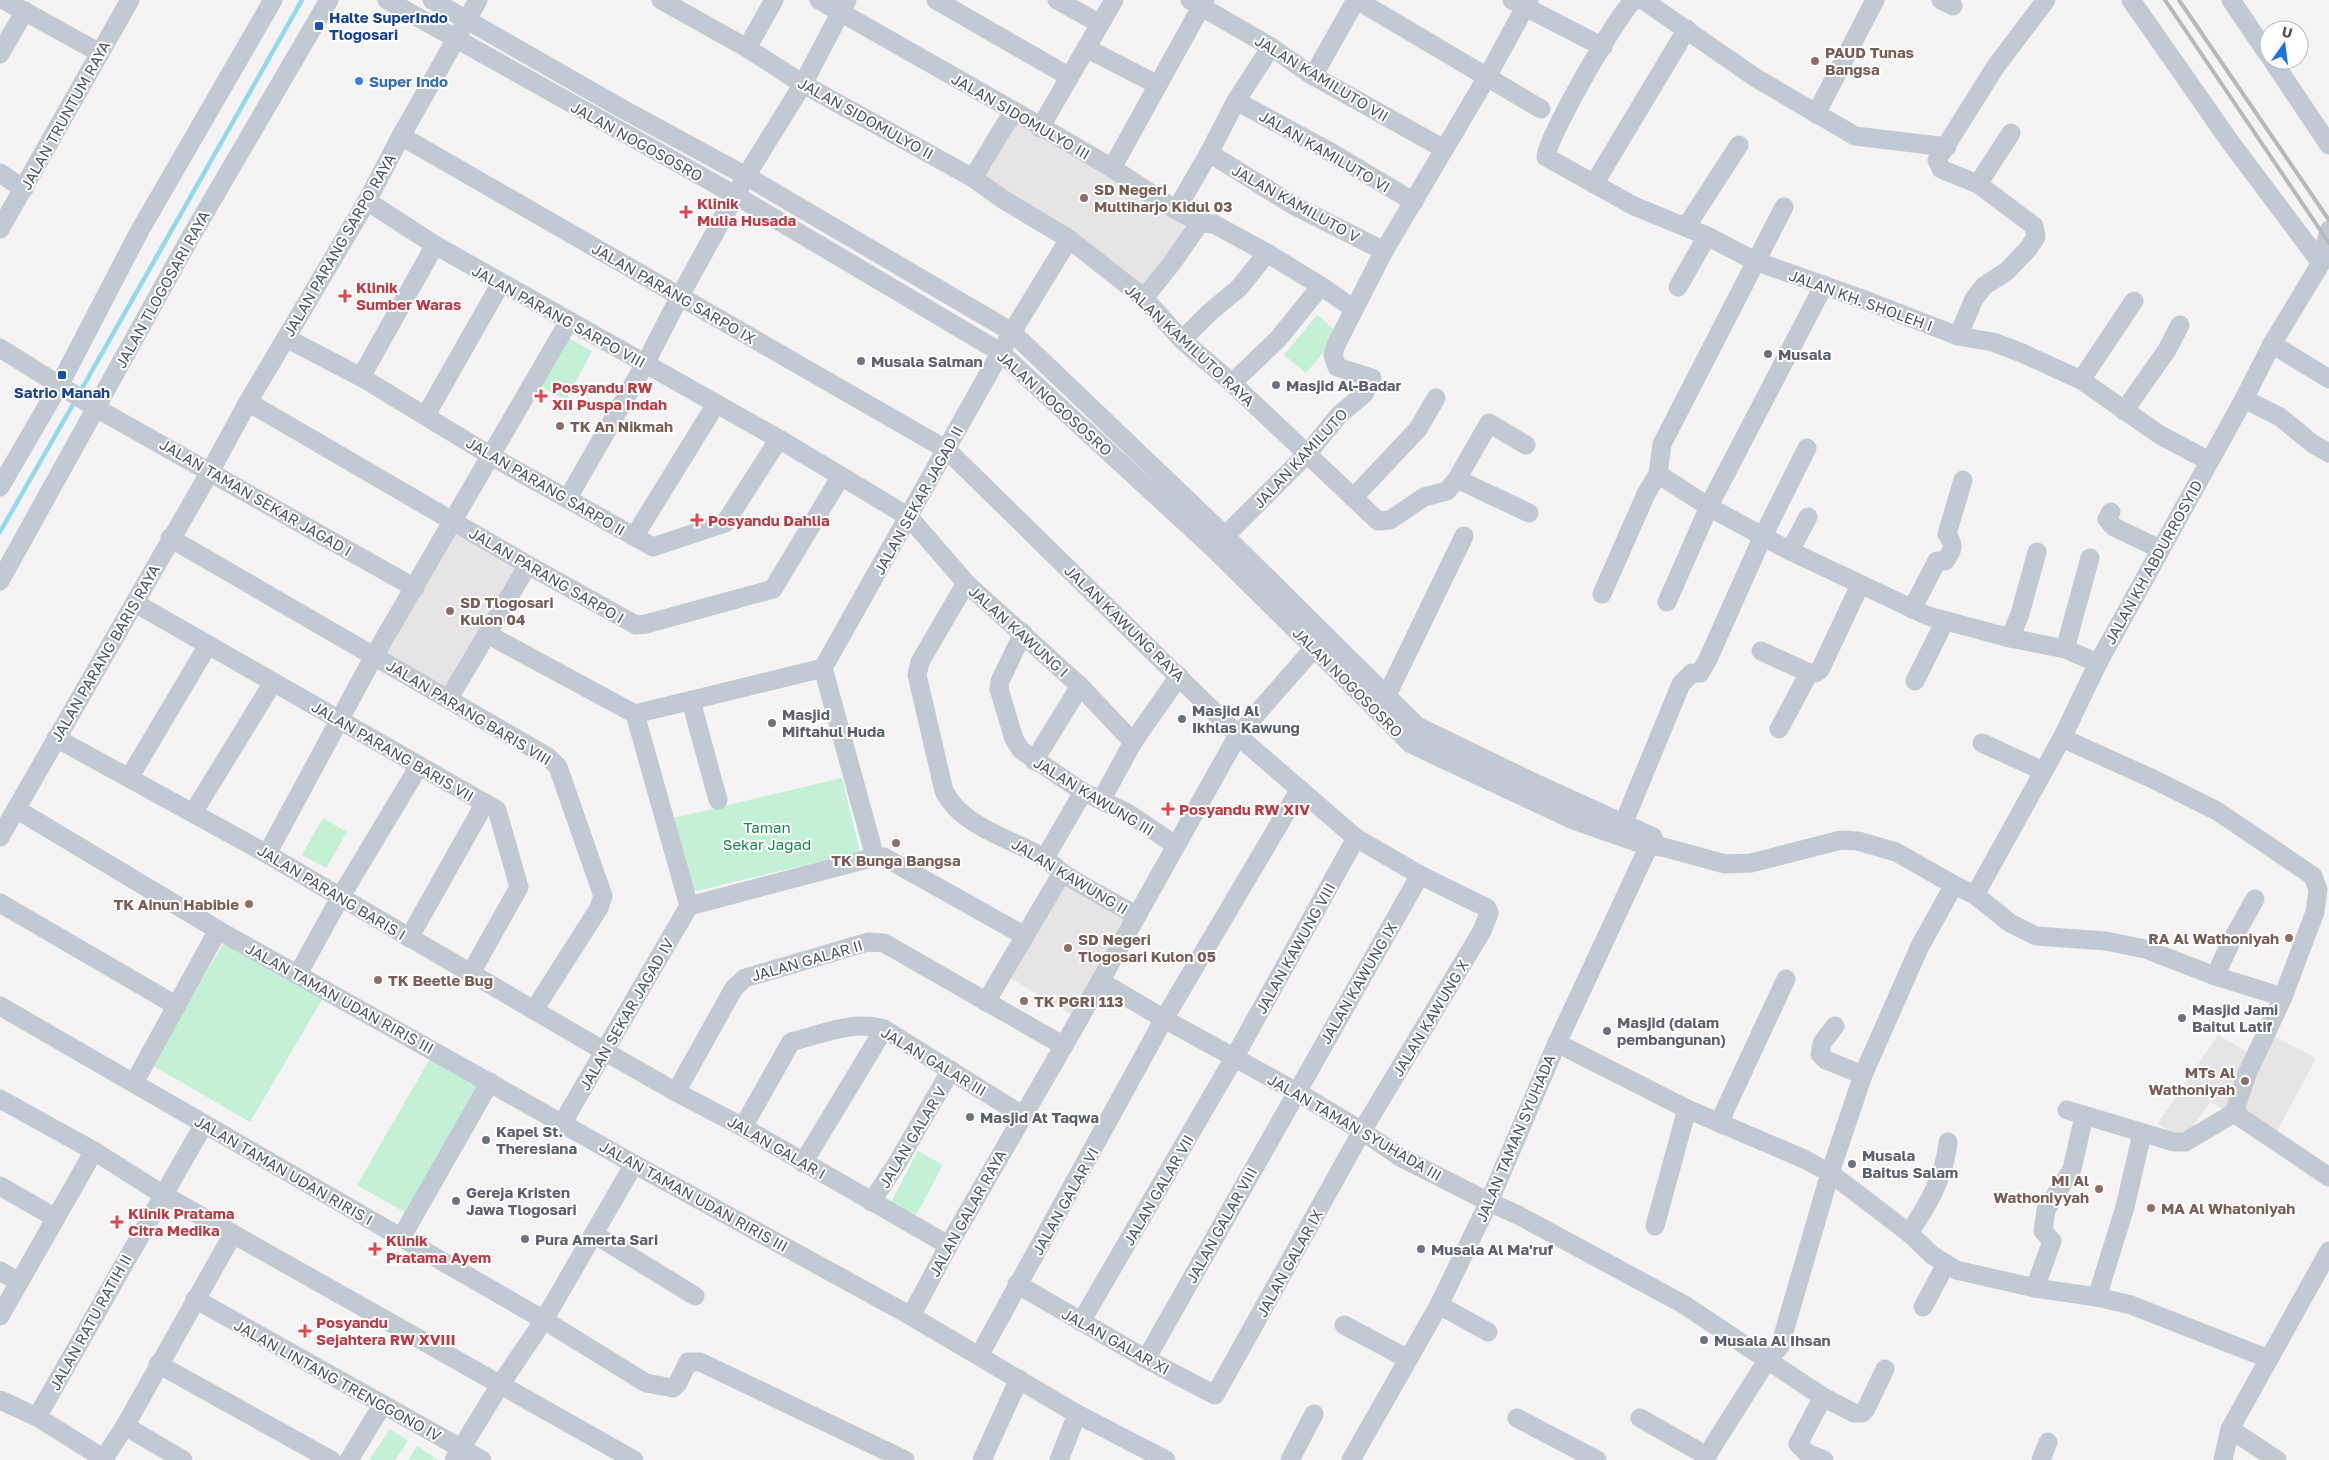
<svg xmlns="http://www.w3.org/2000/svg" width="2329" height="1460" viewBox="0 0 2329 1460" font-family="'Golos Text',sans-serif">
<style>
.education{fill:#e6e4e5}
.green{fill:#c3f1d5}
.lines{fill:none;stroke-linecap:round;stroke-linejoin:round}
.stream{stroke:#90daee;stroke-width:4.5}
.minor{stroke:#c1cad2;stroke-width:19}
.rail{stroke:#b5b8bd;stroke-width:4}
.transit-dot{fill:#1a4fb4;stroke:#fff;stroke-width:2}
.education-dot{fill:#8d6e63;stroke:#fff;stroke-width:2}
.shop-dot{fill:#3f7fe0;stroke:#fff;stroke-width:2}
.health-dot{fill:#e0444e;stroke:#fff;stroke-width:2}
.worship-dot{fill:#6b7280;stroke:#fff;stroke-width:2}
.labels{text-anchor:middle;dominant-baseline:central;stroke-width:4;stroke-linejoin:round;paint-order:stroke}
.transit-label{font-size:15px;font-weight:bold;fill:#164399;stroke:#fff;text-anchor:start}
.education-label{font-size:15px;font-weight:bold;fill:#785e54;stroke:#fff;text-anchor:start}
.street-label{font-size:15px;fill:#4a5661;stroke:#fff}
.shop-label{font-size:15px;font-weight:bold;fill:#366cbe;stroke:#fff;text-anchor:start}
.health-label{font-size:15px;font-weight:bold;fill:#be3a42;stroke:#fff;text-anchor:start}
.worship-label{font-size:15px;font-weight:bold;fill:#5b616d;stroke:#fff;text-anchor:start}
.park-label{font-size:15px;fill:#17864f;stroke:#fff}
</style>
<rect width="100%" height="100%" fill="#f5f3f3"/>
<g class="education">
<polygon points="1016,120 1193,222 1142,292 980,174"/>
<polygon points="451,529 519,567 448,692 380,654"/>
<polygon points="1064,879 1132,920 1074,1016 1005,975"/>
<polygon points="2218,1035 2259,1059 2271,1035 2316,1058 2274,1137 2210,1102 2183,1141 2158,1123"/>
</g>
<g class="green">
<polygon points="1317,315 1339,334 1306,373 1284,355"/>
<polygon points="565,336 592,351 566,400 538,385"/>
<polygon points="842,778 860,852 692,892 674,818"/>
<polygon points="323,818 347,832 326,868 302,855"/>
<polygon points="225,941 323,998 250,1122 152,1065"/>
<polygon points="431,1057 482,1086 408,1214 357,1185"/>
<polygon points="918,1151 943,1165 916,1215 891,1202"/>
<polygon points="390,1429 408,1441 395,1460 369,1460"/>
<polygon points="417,1446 437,1459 437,1460 408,1460"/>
</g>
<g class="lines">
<g class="stream">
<polyline points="80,392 302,0"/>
<polyline points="0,532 75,401"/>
</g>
<g class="minor">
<polyline points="4,0 100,53"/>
<polyline points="387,0 735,195 1000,352 1214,549 1411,744 1573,820 1648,846 1663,847 1725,864 1751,863 1841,840 1858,841 1896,852 1954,885 1975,895 2010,923 2036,936 2106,941 2145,949 2215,976 2283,997"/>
<polyline points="432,0 619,107 746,176 1012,332 1217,528 1417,726 1539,785 1653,837"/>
<polyline points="661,0 747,48 803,84 973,178 1004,200 1069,239 1144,298 1182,340 1232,383 1378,521 1390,520 1424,497 1447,491 1457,479 1489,423 1526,445"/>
<polyline points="819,0 1016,112 1112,168 1176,210 1200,223 1214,224 1267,253 1321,286 1354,309"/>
<polyline points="936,0 1068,76"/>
<polyline points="1057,0 1100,24"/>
<polyline points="1190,0 1271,47 1310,74 1444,149"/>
<polyline points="1357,0 1541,109"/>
<polyline points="1512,0 1603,47"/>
<path d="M1634 0C1617 15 1548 136 1546 157L1634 206 1707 236 1755 261 1865 300 1958 336 1993 342 2022 353 2081 380 2160 435 2209 461"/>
<polyline points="1643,0 1756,78 1855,136 1947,147"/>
<polyline points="1941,0 1953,6"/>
<polyline points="2131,0 2231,143 2321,263"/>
<polyline points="2231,0 2269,56"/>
<polyline points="747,48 774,0"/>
<polyline points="1086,48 1158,85"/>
<polyline points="0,54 25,11"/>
<polyline points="2272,60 2329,145"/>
<polyline points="1313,76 1356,0"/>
<polyline points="1236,101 1327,150 1414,202"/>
<polyline points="1816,114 1875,0"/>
<polyline points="1040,128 1114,0"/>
<polyline points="401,136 947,450 1245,742 1356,838 1420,875 1487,908 1489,913 1482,931 1362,1131 1215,1395 1146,1359 1017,1284"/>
<polyline points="1209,153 1293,205 1384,251"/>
<polyline points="1112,168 1205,0"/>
<polyline points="0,173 24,189"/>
<polyline points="973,178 1006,123 1016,112"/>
<polyline points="1594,184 1687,29"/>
<polyline points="1978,184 2011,133"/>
<polyline points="367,201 435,245 779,439 909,517 966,583 1080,686 1133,742"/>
<polyline points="1176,210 1209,153 1236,101 1271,47"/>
<polyline points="1686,227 1739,145"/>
<polyline points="0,229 130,0"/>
<polyline points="1678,287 1707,236"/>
<polyline points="1144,298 1172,263 1200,223"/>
<polyline points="1958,336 1974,299 1984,286 2007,271 2028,249 2036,237 2034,226 1978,184 1941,169 1937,160 1996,66 2046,0"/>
<polyline points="286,338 361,377 491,456 653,547 725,523 779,439"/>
<polyline points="1182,340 1210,312 1239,288 1267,253"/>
<polyline points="2272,344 2329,379"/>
<polyline points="0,348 96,408 415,588"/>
<polyline points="361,377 435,245"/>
<polyline points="2081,380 2134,301"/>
<polyline points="1232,383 1278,339 1321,286"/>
<polyline points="2244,399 2280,417 2313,444 2329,453"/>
<polyline points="248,402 528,565 636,625 646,624 773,589 841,476"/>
<polyline points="2124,411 2167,350 2180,325"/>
<polyline points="426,415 501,283"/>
<polyline points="1658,474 1709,507 1790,551 1928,616 2010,638 2065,649 2098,663"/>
<polyline points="1457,479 1529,513"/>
<polyline points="0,487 60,384 139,232 273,0"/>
<polyline points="568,498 645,364 680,296 746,176 803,84 847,0"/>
<polyline points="1353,498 1418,429 1436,398"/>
<polyline points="2111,512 2107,519 2114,527 2160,549"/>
<polyline points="1225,536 1308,453 1339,415 1364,394 1372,378 1337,367 1333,355 1336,345 1384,251 1487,77 1529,0"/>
<polyline points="634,537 716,404"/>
<polyline points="170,538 548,757 558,767 603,896 599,908 534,1010"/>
<polyline points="1790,551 1808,517"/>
<polyline points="0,581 190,238 329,0"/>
<path d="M966 583 920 662 917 675 944 791C961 826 1011 839 1043 857 1051 862 1057 869 1064 874 1088 889 1113 902 1137 916"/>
<polyline points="1602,594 1646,494 1658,474 1662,444 1784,207"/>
<polyline points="1667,602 1712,500 1824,285"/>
<polyline points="135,603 497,810 519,887 471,973"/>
<path d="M1912 609 1937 561H1945C1953 550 1955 546 1947 534L1963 480"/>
<polyline points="1023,633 1000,681 999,689 1014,739 1021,750 1083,792 1128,813 1175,845"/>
<polyline points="487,634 635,714"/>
<polyline points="2010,638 2020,614 2037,552"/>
<polyline points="2065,649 2090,558"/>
<polyline points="1761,651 1809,673 1815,673 1820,670 1860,585"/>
<polygon points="823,668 875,857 689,906 635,714"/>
<polyline points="823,668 1012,332 1069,239"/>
<polyline points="1915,681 1945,621"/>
<polyline points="1387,695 1464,536"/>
<polyline points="449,698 528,565"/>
<polyline points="691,701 718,800"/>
<polyline points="1779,729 1809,673"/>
<polyline points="56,738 267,854 604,1051 676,1092 743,1127 948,1245"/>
<polyline points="2062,738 2153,779 2217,811 2313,876 2318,890 2315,912 2283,997 2247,1074 2234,1113 2329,1177"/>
<polyline points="1982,743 2043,771"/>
<polyline points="1034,761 1080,686"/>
<polyline points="129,778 208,645"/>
<polyline points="1102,799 1133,742 1179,676"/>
<polyline points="16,809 218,930 634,1164 911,1316 1077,1414 1166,1460"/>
<polyline points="193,813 272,684"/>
<polyline points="1619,834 1681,684 1692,673 1700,673 1708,659 1763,536 1807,448"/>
<polyline points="0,837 211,470 248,402 367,201 401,136 478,0"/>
<polyline points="267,854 374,656 569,321"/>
<polyline points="875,857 884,857 1025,936"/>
<polyline points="1045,858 1083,792"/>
<polyline points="1975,895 2062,738 2098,663 2244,399 2272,344 2321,263 2329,230"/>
<polyline points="0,903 177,1006"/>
<polyline points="409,938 485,803"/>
<polyline points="298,974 341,896 419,766"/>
<polyline points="2215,976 2231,942 2255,899"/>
<polyline points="1100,981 1164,1019 1297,1092 1362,1131 1400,1157 1489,1202 1518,1215 1683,1304 1823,1397 1854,1413 1862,1413 1866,1409 1885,1369"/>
<polyline points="986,1002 1062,873"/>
<polyline points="0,1006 544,1320 646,1383 673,1388 678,1383 688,1362 700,1362 905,1460"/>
<polyline points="1835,1026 1822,1043 1820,1054 1826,1060 1863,1075"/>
<polyline points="1557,1043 1687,1109 1804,1159 1830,1173 1909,1233 1932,1255 1956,1270 2035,1288 2097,1297 2131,1305 2269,1359"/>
<polyline points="134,1083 218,930"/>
<polyline points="676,1092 734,988 745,978 868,942 884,943 1064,1046"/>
<polyline points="0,1099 94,1151 162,1194 634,1460"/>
<polyline points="2067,1110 2174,1142 2185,1142 2234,1113"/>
<polyline points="563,1122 689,906"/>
<polyline points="1721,1124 1724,1112 1786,979"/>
<path d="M743 1127 791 1042C822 1034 853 1020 884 1029L1022 1115"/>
<polyline points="803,1163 884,1029"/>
<polyline points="0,1186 54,1217"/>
<polyline points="871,1202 896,1165 951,1070"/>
<polyline points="1655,1226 1687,1109"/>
<path d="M1909 1233C1928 1205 1945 1176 1948 1142"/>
<polyline points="594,1234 695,1296"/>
<polyline points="401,1238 490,1082"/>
<polyline points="0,1271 19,1282"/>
<polyline points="2035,1288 2052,1241 2043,1231 2046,1210 2072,1169 2084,1116"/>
<polyline points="2097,1297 2125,1207 2142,1134"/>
<polyline points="195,1299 482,1460"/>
<polyline points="1439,1305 1488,1332"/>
<polyline points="1923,1307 1946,1264"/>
<polyline points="0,1316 94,1151"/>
<polyline points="911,1316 951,1241 1078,1021 1238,735 1322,639"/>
<polyline points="1081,1322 1234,1058 1356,838"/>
<polyline points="1344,1325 1408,1359"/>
<polyline points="979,1356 1164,1019 1300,789"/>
<polyline points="1146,1359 1420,875"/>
<polyline points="158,1364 331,1460"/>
<polyline points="1823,1397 1798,1444 1807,1453 1824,1460"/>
<polyline points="0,1400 37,1417 103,1458"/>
<polyline points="37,1417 204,1124"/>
<polyline points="1517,1418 1597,1460"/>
<polyline points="1640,1418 1707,1456"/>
<polyline points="125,1426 183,1460"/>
<polyline points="2230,1429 2277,1460"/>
<polyline points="103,1460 125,1426 233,1234"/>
<polyline points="349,1460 383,1404"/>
<polyline points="454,1460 500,1385 544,1320 634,1164"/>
<polyline points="982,1460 1019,1379"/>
<polyline points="1059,1460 1077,1414"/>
<polyline points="1290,1460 1314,1414"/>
<polyline points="1351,1460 1439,1305 1489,1202 1557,1043 1653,837"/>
<polyline points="1704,1460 1766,1362 1780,1346 1830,1173 1863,1075 1920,946 1954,885"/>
<polyline points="2041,1460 2048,1442"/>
<polyline points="2223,1460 2230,1429 2329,1251"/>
</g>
<g class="rail">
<polyline points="2165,0 2329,243"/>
<polyline points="2179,0 2329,220"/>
</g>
</g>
<g class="transit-dot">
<rect x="314" y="21" width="10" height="10" rx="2.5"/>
<rect x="57" y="370" width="10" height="10" rx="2.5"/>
</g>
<g class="education-dot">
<circle cx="1815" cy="61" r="5"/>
<circle cx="1084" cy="198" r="5"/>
<circle cx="560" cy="426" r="5"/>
<circle cx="450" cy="611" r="5"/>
<circle cx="896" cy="843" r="5"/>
<circle cx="249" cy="904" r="5"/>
<circle cx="2289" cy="938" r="5"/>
<circle cx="1068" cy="948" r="5"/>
<circle cx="378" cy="980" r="5"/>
<circle cx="1024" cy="1001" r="5"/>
<circle cx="2245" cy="1081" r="5"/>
<circle cx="2099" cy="1189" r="5"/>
<circle cx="2151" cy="1208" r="5"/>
</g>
<circle class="shop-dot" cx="359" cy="81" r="5"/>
<g class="health-dot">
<path d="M683.5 204.5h5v5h5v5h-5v5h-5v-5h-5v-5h5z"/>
<path d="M342.5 288.5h5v5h5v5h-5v5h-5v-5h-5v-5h5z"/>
<path d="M538.5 388.5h5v5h5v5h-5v5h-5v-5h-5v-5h5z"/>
<path d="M694.5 512.5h5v5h5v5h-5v5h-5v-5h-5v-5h5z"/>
<path d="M1165.5 801.5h5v5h5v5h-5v5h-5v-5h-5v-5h5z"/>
<path d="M114.5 1214.5h5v5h5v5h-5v5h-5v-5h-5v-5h5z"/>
<path d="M372.5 1241.5h5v5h5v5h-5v5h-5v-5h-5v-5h5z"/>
<path d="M302.5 1323.5h5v5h5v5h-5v5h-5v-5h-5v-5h5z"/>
</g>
<g class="worship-dot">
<circle cx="1768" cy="354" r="5"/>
<circle cx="861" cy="361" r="5"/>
<circle cx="1276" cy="385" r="5"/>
<circle cx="1182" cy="719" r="5"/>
<circle cx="772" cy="723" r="5"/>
<circle cx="2182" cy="1018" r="5"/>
<circle cx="1607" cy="1031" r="5"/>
<circle cx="970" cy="1117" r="5"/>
<circle cx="486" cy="1140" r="5"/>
<circle cx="1852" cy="1164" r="5"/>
<circle cx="456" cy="1201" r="5"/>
<circle cx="525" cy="1239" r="5"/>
<circle cx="1421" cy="1249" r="5"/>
<circle cx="1704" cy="1340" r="5"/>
</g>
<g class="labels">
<g class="transit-label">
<text x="329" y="17">Halte SuperIndo<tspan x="329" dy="17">Tlogosari</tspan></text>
<text x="62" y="392" text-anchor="middle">Satrio Manah</text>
</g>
<g class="education-label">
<text x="1825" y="52">PAUD Tunas<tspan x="1825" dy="17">Bangsa</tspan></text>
<text x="1094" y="189">SD Negeri<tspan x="1094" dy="17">Multiharjo Kidul 03</tspan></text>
<text x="570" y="426">TK An Nikmah</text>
<text x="460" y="602">SD Tlogosari<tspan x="460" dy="17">Kulon 04</tspan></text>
<text x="896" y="860" text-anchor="middle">TK Bunga Bangsa</text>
<text x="239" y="904" text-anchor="end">TK Ainun Habibie</text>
<text x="2279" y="938" text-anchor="end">RA Al Wathoniyah</text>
<text x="1078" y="939">SD Negeri<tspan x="1078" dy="17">Tlogosari Kulon 05</tspan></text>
<text x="388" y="980">TK Beetle Bug</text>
<text x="1034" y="1001">TK PGRI 113</text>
<text x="2235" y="1072" text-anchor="end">MTs Al<tspan x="2235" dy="17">Wathoniyah</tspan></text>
<text x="2089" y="1180" text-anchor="end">MI Al<tspan x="2089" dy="17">Wathoniyyah</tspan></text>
<text x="2161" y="1208">MA Al Whatoniyah</text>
</g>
<g class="street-label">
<text transform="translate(1322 78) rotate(31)">JALAN KAMILUTO VII</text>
<text transform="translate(65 115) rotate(-61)">JALAN TRUNTUM RAYA</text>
<text transform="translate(1021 116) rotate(30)">JALAN SIDOMULYO III</text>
<text transform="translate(866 118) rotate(29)">JALAN SIDOMULYO II</text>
<text transform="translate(637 141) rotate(29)">JALAN NOGOSOSRO</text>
<text transform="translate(1325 151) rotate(30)">JALAN KAMILUTO VI</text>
<text transform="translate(1296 203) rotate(29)">JALAN KAMILUTO V</text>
<text transform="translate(339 245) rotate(-60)">JALAN PARANG SARPO RAYA</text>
<text transform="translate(162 289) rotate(-61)">JALAN TLOGOSARI RAYA</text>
<text transform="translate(674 293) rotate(30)">JALAN PARANG SARPO IX</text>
<text transform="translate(1861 300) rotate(20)">JALAN KH. SHOLEH I</text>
<text transform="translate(559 316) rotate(29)">JALAN PARANG SARPO VIII</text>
<text transform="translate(1190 345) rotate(43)">JALAN KAMILUTO RAYA</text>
<text transform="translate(1055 403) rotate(42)">JALAN NOGOSOSRO</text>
<text transform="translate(1300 458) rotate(-47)">JALAN KAMILUTO</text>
<text transform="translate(546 486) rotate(30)">JALAN PARANG SARPO II</text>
<text transform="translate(256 497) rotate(30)">JALAN TAMAN SEKAR JAGAD I</text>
<text transform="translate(918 500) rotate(-61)">JALAN SEKAR JAGAD II</text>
<text transform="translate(2153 562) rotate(-61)">JALAN KH ABDURROSYID</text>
<text transform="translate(547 575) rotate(30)">JALAN PARANG SARPO I</text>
<text transform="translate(1125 623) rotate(44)">JALAN KAWUNG RAYA</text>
<text transform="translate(1019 631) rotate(42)">JALAN KAWUNG I</text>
<text transform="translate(105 653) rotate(-60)">JALAN PARANG BARIS RAYA</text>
<text transform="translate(1348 682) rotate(45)">JALAN NOGOSOSRO</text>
<text transform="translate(469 712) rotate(31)">JALAN PARANG BARIS VIII</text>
<text transform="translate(393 751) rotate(30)">JALAN PARANG BARIS VII</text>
<text transform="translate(1094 796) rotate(31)">JALAN KAWUNG III</text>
<text transform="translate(1070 876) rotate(31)">JALAN KAWUNG II</text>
<text transform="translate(332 892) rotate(31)">JALAN PARANG BARIS I</text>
<text transform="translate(1295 948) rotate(-61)">JALAN KAWUNG VIII</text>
<text transform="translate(807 960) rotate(-16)">JALAN GALAR II</text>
<text transform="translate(1358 983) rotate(-60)">JALAN KAWUNG IX</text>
<text transform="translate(340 998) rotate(29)">JALAN TAMAN UDAN RIRIS III</text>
<text transform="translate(626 1014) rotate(-60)">JALAN SEKAR JAGAD IV</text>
<text transform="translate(1430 1018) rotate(-59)">JALAN KAWUNG X</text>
<text transform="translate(934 1061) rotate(31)">JALAN GALAR III</text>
<text transform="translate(1355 1127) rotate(30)">JALAN TAMAN SYUHADA III</text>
<text transform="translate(912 1137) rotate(-59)">JALAN GALAR V</text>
<text transform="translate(1515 1138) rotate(-67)">JALAN TAMAN SYUHADA</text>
<text transform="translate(777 1147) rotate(30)">JALAN GALAR I</text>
<text transform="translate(284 1170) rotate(30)">JALAN TAMAN UDAN RIRIS I</text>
<text transform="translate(1158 1190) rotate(-60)">JALAN GALAR VII</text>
<text transform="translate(694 1196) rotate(29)">JALAN TAMAN UDAN RIRIS III</text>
<text transform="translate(1065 1201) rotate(-61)">JALAN GALAR VI</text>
<text transform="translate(967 1213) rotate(-61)">JALAN GALAR RAYA</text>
<text transform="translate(1221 1225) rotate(-61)">JALAN GALAR VIII</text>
<text transform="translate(1289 1263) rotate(-61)">JALAN GALAR IX</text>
<text transform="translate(90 1322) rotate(-61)">JALAN RATU RATIH II</text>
<text transform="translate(1116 1341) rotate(29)">JALAN GALAR XI</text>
<text transform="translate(338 1380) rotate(29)">JALAN LINTANG TRENGGONO IV</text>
</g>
<g class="shop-label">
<text x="369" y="81">Super Indo</text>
</g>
<g class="health-label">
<text x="697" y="203">Klinik<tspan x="697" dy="17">Mulia Husada</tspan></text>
<text x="356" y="287">Klinik<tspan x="356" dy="17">Sumber Waras</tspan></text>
<text x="552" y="387">Posyandu RW<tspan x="552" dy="17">XII Puspa Indah</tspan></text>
<text x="708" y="520">Posyandu Dahlia</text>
<text x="1179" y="809">Posyandu RW XIV</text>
<text x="128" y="1213">Klinik Pratama<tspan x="128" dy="17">Citra Medika</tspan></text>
<text x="386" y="1240">Klinik<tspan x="386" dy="17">Pratama Ayem</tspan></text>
<text x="316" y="1322">Posyandu<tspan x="316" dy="17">Sejahtera RW XVIII</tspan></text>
</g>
<g class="worship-label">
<text x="1778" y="354">Musala</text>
<text x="871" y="361">Musala Salman</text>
<text x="1286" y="385">Masjid Al-Badar</text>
<text x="1192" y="710">Masjid Al<tspan x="1192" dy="17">Ikhlas Kawung</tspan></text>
<text x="782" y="714">Masjid<tspan x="782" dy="17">Miftahul Huda</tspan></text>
<text x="2192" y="1009">Masjid Jami<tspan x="2192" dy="17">Baitul Latif</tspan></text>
<text x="1617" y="1022">Masjid (dalam<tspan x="1617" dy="17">pembangunan)</tspan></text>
<text x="980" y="1117">Masjid At Taqwa</text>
<text x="496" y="1131">Kapel St.<tspan x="496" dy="17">Theresiana</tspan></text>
<text x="1862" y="1155">Musala<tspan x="1862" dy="17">Baitus Salam</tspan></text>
<text x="466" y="1192">Gereja Kristen<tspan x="466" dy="17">Jawa Tlogosari</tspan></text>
<text x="535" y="1239">Pura Amerta Sari</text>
<text x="1431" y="1249">Musala Al Ma'ruf</text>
<text x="1714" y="1340">Musala Al Ihsan</text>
</g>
<g class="park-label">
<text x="767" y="827">Taman<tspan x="767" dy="17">Sekar Jagad</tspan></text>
</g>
</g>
<g transform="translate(2284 45) rotate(14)"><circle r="24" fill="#ffffff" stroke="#b7bbc0"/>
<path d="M0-4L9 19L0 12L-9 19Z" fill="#1a73e8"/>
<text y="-8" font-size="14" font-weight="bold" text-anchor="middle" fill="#4a5661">U</text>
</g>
</svg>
